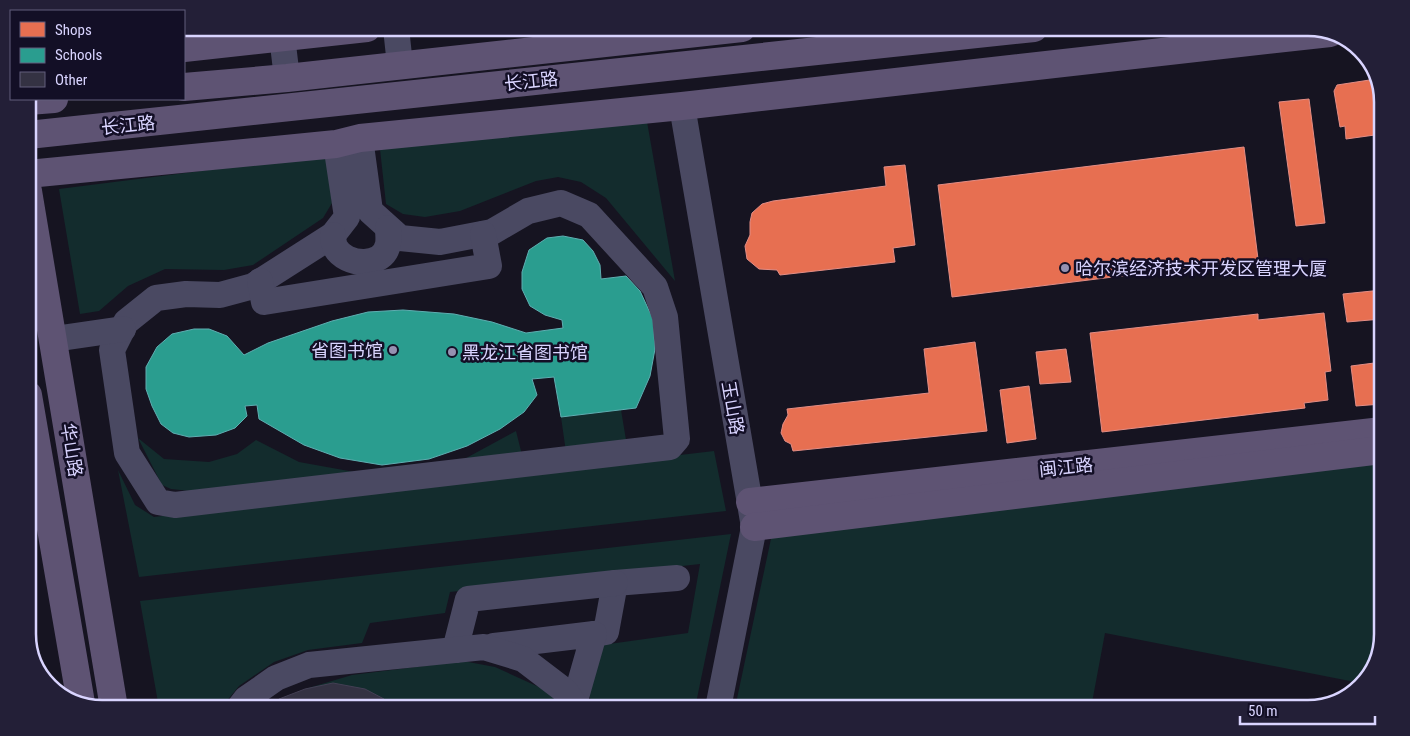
<svg xmlns="http://www.w3.org/2000/svg" width="1410" height="736" viewBox="0 0 1410 736" font-family="'Roboto Condensed','Noto Sans SC',sans-serif">
<style>
.green{fill:#132c2d}
.shops{fill:#e76f51;stroke:#e38d85}
.schools{fill:#2a9d8f;stroke:#5eaeb1}
.building{fill:#343243;stroke:#433f54}
.lines{fill:none;stroke-linecap:round;stroke-linejoin:round}
.minor{stroke:#4a4962;stroke-width:26}
.major{stroke:#5e5373;stroke-width:28}
.poi-dot{fill:#9591b1;stroke:#130f26;stroke-width:2}
.labels{text-anchor:middle;dominant-baseline:central;stroke-width:5;stroke-linejoin:round;paint-order:stroke}
.street-label{font-size:18px;fill:#d9d4ff;stroke:#130f26}
.poi-label{font-size:18px;fill:#d9d4ff;stroke:#130f26;text-anchor:start}
.rim{fill:none;stroke:#d9d4ff;stroke-width:2.5}
</style>
<rect width="100%" height="100%" fill="#161421"/>
<g class="green">
<polygon points="646,116 675,281 606,198 581,182 558,177 536,181 460,211 425,217 403,214 386,204 380,149"/>
<polygon points="326,155 332,203 323,218 253,265 224,270 165,269 128,286 99,311 80,314 59,189"/>
<polygon points="621,410 627,446 566,452 561,417"/>
<polygon points="516,431 522,455 457,463"/>
<polygon points="138,438 164,459 209,462 237,454 256,440 299,462 360,473 190,491 171,489 162,485"/>
<polygon points="714,451 726,511 139,577 118,470 135,505 154,517"/>
<polygon points="1382,458 1382,633 1375,667 1360,683 1105,633 1091,708 735,708 772,534"/>
<polygon points="731,534 695,708 595,708 589,696 602,645 688,633 700,564 450,592 445,613 370,623 362,643 308,650 274,662 239,686 221,708 159,708 140,601"/>
<polygon points="463,661 495,667 541,688 566,708 393,708 384,699 305,689 352,675"/>
</g>
<g class="shops">
<polygon points="1376,79 1382,98 1382,134 1346,139 1345,126 1340,127 1334,91 1337,85"/>
<polygon points="1309,99 1325,223 1296,226 1279,102"/>
<polygon points="1244,147 1258,259 952,297 938,185"/>
<polygon points="905,165 915,245 893,248 895,262 780,275 777,270 759,269 747,259 745,246 750,235 750,222 752,213 762,204 773,201 886,186 884,167"/>
<polygon points="1382,290 1382,319 1347,322 1343,294"/>
<polygon points="1324,313 1331,371 1325,372 1328,400 1304,403 1305,408 1102,432 1090,333 1258,314 1258,320"/>
<polygon points="975,342 987,431 793,451 791,444 785,441 781,433 783,424 788,415 787,409 929,393 924,349"/>
<polygon points="1066,349 1071,382 1040,384 1036,352"/>
<polygon points="1382,362 1382,404 1356,406 1351,366"/>
<polygon points="1029,386 1036,439 1007,443 1000,390"/>
</g>
<polygon class="schools" points="563,236 583,240 593,251 600,265 601,279 626,276 640,291 653,319 655,349 650,376 636,408 561,417 554,377 532,379 537,395 524,412 500,429 467,446 429,459 382,465 340,458 304,445 259,419 257,405 245,406 247,416 235,428 216,435 189,437 173,433 161,424 152,406 146,389 146,367 157,347 172,334 194,329 209,329 227,336 244,355 268,343 332,321 368,312 403,310 454,314 492,322 526,333 563,328 562,320 545,315 530,306 522,289 522,272 529,250 547,238"/>
<polygon class="building" points="333,683 365,689 384,699 393,708 268,708 279,699 305,689"/>
<g class="lines">
<g class="minor">
<polyline points="281,28 287,78"/>
<polyline points="396,28 400,65"/>
<polyline points="682,106 754,527 718,708"/>
<polyline points="336,144 347,217 333,235 253,286 220,295 186,294 156,298 126,322 112,350 127,453 158,502 175,505 670,447 677,439 665,317 655,287 589,215 561,203 528,211 492,232 440,242 400,238 370,211 360,138"/>
<path d="M333 235C333 239 334 244 335 247 346 267 384 268 388 244 389 239 388 233 388 228"/>
<polyline points="260,281 264,302 489,266 483,234"/>
<polyline points="54,339 123,329"/>
<polyline points="594,634 606,632 615,583 677,578"/>
<polyline points="494,646 594,634 574,704"/>
<polyline points="455,650 468,599 615,583"/>
<polyline points="239,708 246,699 276,678 309,665 484,647 523,659 565,691 577,708"/>
</g>
<g class="major">
<polyline points="184,48 367,28"/>
<polyline points="184,87 287,78 742,28"/>
<polyline points="28,101 54,99"/>
<polyline points="28,135 1034,28"/>
<polyline points="28,174 336,144 360,138 682,106 1330,33"/>
<polyline points="28,191 114,708"/>
<polyline points="28,395 81,703"/>
<polyline points="750,502 1382,431"/>
<polyline points="754,527 1373,451"/>
</g>
</g>
<g class="poi-dot">
<circle cx="1065" cy="268" r="5"/>
<circle cx="393" cy="350" r="5"/>
<circle cx="452" cy="352" r="5"/>
</g>
<g class="labels">
<g class="street-label">
<text transform="translate(531 81) rotate(-6)">长江路</text>
<text transform="translate(128 125) rotate(-6)">长江路</text>
<text transform="translate(733 408) rotate(80)">玉山路</text>
<text transform="translate(72 450) rotate(81)">华山路</text>
<text transform="translate(1066 467) rotate(-6)">闽江路</text>
</g>
<g class="poi-label">
<text x="1075" y="268">哈尔滨经济技术开发区管理大厦</text>
<text x="383" y="350" text-anchor="end">省图书馆</text>
<text x="462" y="352">黑龙江省图书馆</text>
</g>
</g>
<path d="M0 0H1410V736H0ZM102 36H1308A66 66 0 0 1 1374 102V634A66 66 0 0 1 1308 700H102A66 66 0 0 1 36 634V102A66 66 0 0 1 102 36Z" fill="#231f37" fill-rule="evenodd"/>
<path class="rim" d="M102 36H1308A66 66 0 0 1 1374 102V634A66 66 0 0 1 1308 700H102A66 66 0 0 1 36 634V102A66 66 0 0 1 102 36Z"/>
<rect x="10" y="10" width="175" height="90" fill="#130f26" stroke="#625e7d"/>
<rect x="20" y="22" width="25" height="15" fill="#e76f51" stroke="#625e7d"/>
<text x="55" y="35" font-size="15" fill="#d9d4ff">Shops</text>
<rect x="20" y="48" width="25" height="15" fill="#2a9d8f" stroke="#625e7d"/>
<text x="55" y="60" font-size="15" fill="#d9d4ff">Schools</text>
<rect x="20" y="72" width="25" height="15" fill="#343243" stroke="#625e7d"/>
<text x="55" y="85" font-size="15" fill="#d9d4ff">Other</text>
<path d="M1240 716v8h135v-8" fill="none" stroke="#d9d4ff" stroke-width="2.5"/>
<text x="1248" y="716" font-size="15" fill="#d9d4ff" stroke="#130f26" stroke-width="4" paint-order="stroke">50 m</text>
</svg>
